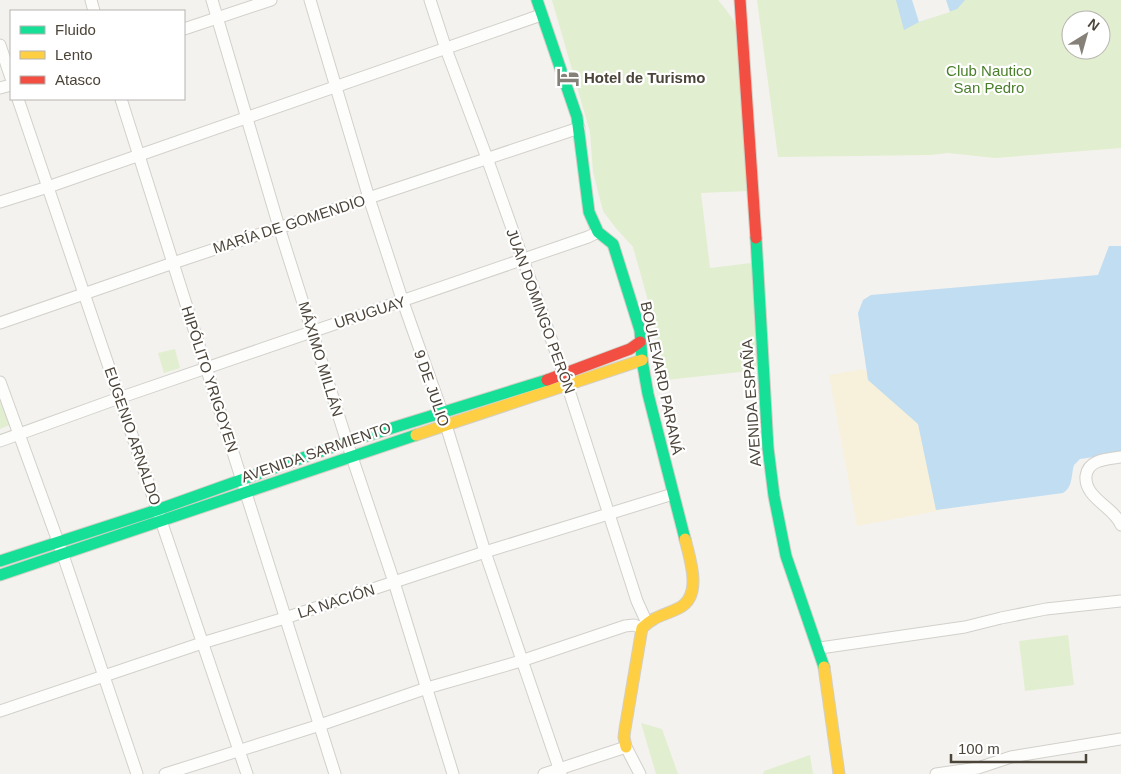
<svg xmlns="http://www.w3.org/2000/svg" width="1121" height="774" viewBox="0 0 1121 774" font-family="Helvetica,sans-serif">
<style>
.green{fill:#e1eecf;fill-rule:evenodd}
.sand{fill:#f7f0da}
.water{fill:#c0ddf1}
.pier{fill:#f4f2ee}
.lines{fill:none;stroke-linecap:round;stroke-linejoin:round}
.street-casing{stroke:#d2d0cb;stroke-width:13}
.fast-casing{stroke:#d3cfc5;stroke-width:13}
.slow-casing{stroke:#d3cfc5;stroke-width:13}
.jam-casing{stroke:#d3cfc5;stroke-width:13}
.street{stroke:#fdfdfc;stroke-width:11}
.fast{stroke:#16e098;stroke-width:11}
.slow{stroke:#ffcf43;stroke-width:11}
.jam{stroke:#f24e42;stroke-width:11}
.labels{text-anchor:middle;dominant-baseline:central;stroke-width:4.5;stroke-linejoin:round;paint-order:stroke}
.park-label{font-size:15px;fill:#4a7f2a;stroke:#fff}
.poi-label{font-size:15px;font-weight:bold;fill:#4b4439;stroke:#fff;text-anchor:start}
.street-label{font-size:15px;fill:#4b4439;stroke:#fff}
</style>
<rect width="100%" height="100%" fill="#f4f2ee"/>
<g class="green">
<polygon points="552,0 718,0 727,11 736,24 748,191 701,193 710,268 751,263 759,370 656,381 655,374 664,368 652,315 633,247 615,227 603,211 593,172 590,132"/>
<path d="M757 0H1121V148L995 158 948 153 931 155 778 157ZM1071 20H1101V50H1071Z"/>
<polygon points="175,349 180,368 164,373 158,353"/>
<polygon points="0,396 10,425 0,429"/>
<polygon points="1068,635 1074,685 1025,691 1019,641"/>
<polygon points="641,723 662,729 678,774 656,774"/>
<polygon points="810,755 813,774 763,774 764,771"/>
</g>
<polygon class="sand" points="863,369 915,415 1048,490 857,526 829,375"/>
<g class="water">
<polygon points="896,0 965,0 957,9 919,22 904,30"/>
<path d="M1109 246H1121V453L1080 459 1074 465C1071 475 1073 487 1063 493L936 510 918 424 868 380 858 313 863 300 871 295 1098 275Z"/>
</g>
<polygon class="pier" points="912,0 946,0 950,12 919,22"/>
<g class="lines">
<defs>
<g id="street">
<polyline points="91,0 94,11"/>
<polyline points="212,0 279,227 347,442 394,582 453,774"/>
<polyline points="310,0 369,198 403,302 442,412 485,552 561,774"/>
<polyline points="430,0 446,49 487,158 564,375 637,601 647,623"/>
<polyline points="184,29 271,0"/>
<polyline points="0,45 11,78"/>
<polyline points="0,88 11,85"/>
<polyline points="18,99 247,774"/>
<polyline points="121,99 335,774"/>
<polyline points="0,202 48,187 541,15"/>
<polyline points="0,323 173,263 579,128"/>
<polyline points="0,382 63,555 137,774"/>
<polyline points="0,441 119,398 588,237 598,232"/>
<path d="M1121 457C1108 459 1088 459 1086 476 1084 498 1114 507 1121 525"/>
<polyline points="820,648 965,627 1001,618 1046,609 1121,601"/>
<polyline points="0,711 202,643 285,618 485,552 673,494"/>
<polyline points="165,774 320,725 427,688 521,661 625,626 634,625 642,628"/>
<polyline points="544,774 626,747 640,774"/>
<polyline points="936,774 978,768 1011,757 1121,739"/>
</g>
<g id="fast">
<polyline points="537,0 577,117 589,212 598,232 613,244 640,330 642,360 648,394 685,539"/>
<polyline points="756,238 768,448 774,496 786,556 824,667"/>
<polyline points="0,561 157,510 347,442 547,380"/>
<polyline points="0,575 416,435"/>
</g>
<g id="slow">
<polyline points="416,435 642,360"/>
<polyline points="824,667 839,774"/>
<path d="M626 747 624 737 625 729 642 628C656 615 663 616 679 608 703 596 690 559 685 539"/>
</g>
<g id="jam">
<polyline points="740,0 756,238"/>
<polyline points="547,380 630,349 640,342"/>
</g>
</defs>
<use href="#street" class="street-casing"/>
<use href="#fast" class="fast-casing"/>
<use href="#slow" class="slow-casing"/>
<use href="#jam" class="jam-casing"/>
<use href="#street" class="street"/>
<use href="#fast" class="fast"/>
<use href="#slow" class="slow"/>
<use href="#jam" class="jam"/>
</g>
<defs>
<symbol id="hotel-bare" viewBox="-9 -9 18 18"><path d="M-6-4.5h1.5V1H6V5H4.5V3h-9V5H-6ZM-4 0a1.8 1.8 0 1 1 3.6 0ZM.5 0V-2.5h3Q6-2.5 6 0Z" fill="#868178" stroke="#fff" stroke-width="2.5" paint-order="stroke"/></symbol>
</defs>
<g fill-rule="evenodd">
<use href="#hotel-bare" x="552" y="61" width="32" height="32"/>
</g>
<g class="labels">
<g class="park-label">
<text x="989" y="70">Club Nautico<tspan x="989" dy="17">San Pedro</tspan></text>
</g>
<g class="poi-label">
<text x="584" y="77">Hotel de Turismo</text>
</g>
<g class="street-label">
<text transform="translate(289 224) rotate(-18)">MARÍA DE GOMENDIO</text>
<text transform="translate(541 311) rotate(70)">JUAN DOMINGO PERÓN</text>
<text transform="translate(370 312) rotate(-18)">URUGUAY</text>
<text transform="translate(321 359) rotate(73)">MÁXIMO MILLÁN</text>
<text transform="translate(662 378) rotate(78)">BOULEVARD PARANÁ</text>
<text transform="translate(210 379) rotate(72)">HIPÓLITO YRIGOYEN</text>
<text transform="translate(432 388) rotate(71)">9 DE JULIO</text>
<text transform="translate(751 403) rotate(-94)">AVENIDA ESPAÑA</text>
<text transform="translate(133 436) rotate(71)">EUGENIO ARNALDO</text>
<text transform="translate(316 452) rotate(-19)">AVENIDA SARMIENTO</text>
<text transform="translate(336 601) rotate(-18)">LA NACIÓN</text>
</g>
</g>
<rect x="10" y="10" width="175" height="90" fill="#ffffff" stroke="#b7b4b0"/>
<rect x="20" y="26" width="25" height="8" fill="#16e098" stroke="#b7b4b0"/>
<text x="55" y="35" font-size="15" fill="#4b4439">Fluido</text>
<rect x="20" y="51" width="25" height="8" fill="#ffcf43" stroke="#b7b4b0"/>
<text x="55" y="60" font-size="15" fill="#4b4439">Lento</text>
<rect x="20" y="76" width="25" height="8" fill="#f24e42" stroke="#b7b4b0"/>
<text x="55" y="85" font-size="15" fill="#4b4439">Atasco</text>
<g transform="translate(1086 35) rotate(37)"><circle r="24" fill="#ffffff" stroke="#b7b4b0"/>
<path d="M0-4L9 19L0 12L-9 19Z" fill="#868178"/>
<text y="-8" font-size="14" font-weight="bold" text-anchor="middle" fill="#4b4439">N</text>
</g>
<path d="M951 754v8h135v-8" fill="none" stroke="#4b4439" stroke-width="2.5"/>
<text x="958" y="754" font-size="15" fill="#4b4439" stroke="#ffffff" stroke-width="4" paint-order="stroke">100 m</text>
</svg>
